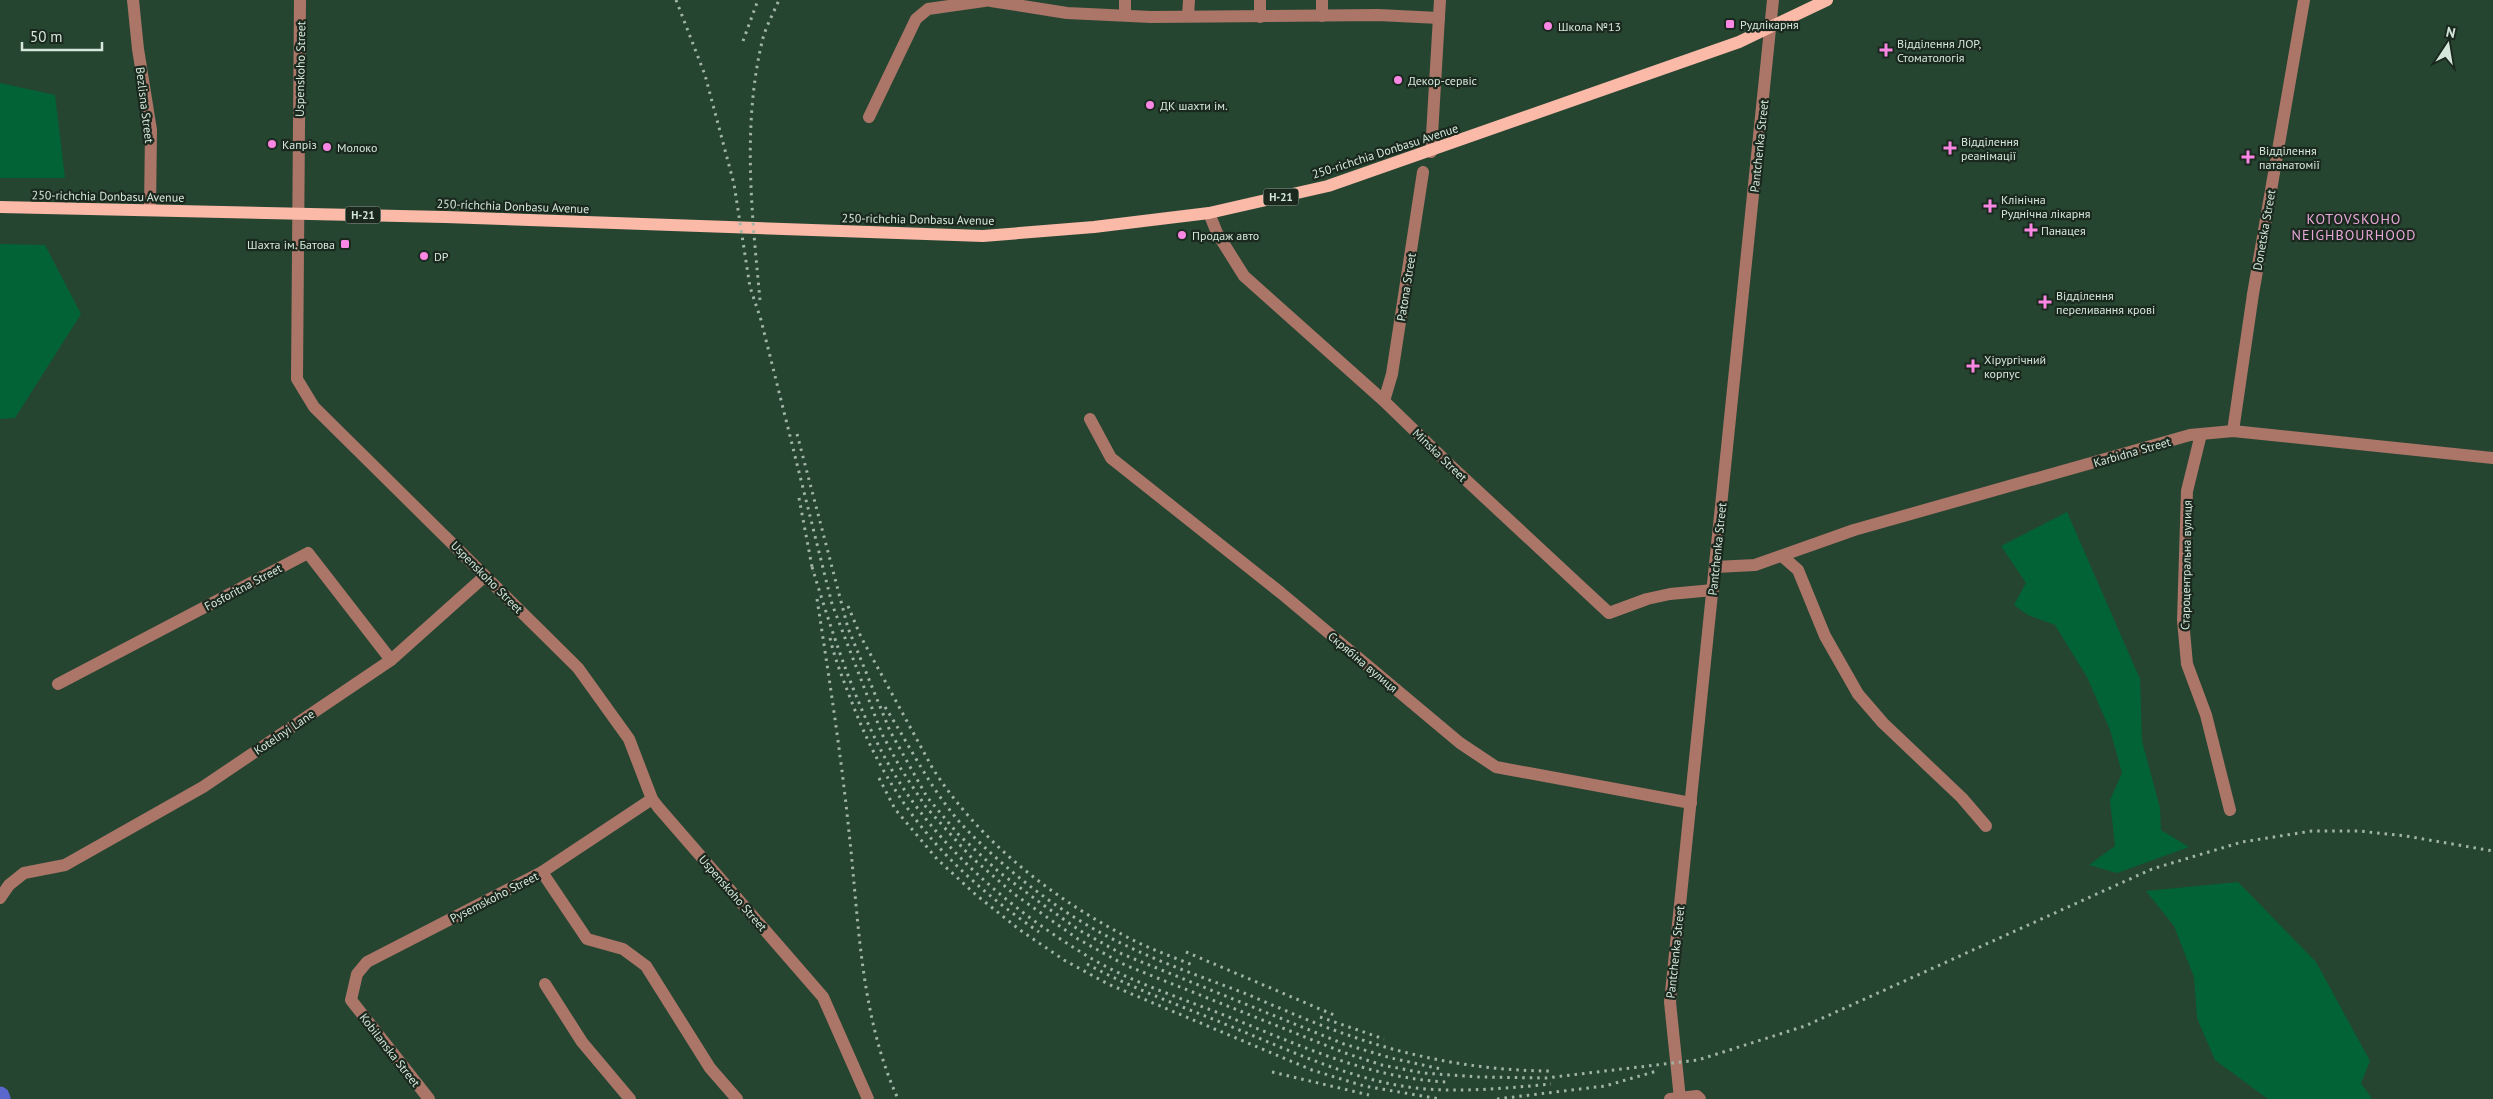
<svg xmlns="http://www.w3.org/2000/svg" width="2493" height="1099" viewBox="0 0 2493 1099" font-family="'PT Sans',sans-serif">
<style>
.green{fill:#026336}
.lines{fill:none;stroke-linecap:round;stroke-linejoin:round}
.river{stroke:#5a68ce;stroke-width:19}
.minor{stroke:#ab7568;stroke-width:12}
.major{stroke:#fbb9a8;stroke-width:12}
.rail{stroke:#a0b5a6;stroke-width:3;stroke-dasharray:2.5 5;stroke-linecap:butt}
.poi-dot{fill:#fb87e5;stroke:#1a281e;stroke-width:2}
.labels{text-anchor:middle;dominant-baseline:central;stroke-width:4.5;stroke-linejoin:round;paint-order:stroke}
.shield{fill:#1a281e;stroke:#9daea2;stroke-width:1}
.shield-label{font-size:11px;font-weight:bold;fill:#d5e7da}
.poi-label{font-size:12px;fill:#d5e7da;stroke:#1a281e;text-anchor:start}
.street-label{font-size:12px;fill:#d5e7da;stroke:#1a281e}
.neighbourhood-label{font-size:14px;letter-spacing:1px;fill:#e9a8da;stroke:#1a281e}
</style>
<rect width="100%" height="100%" fill="#264531"/>
<g class="green">
<polygon points="0,83 55,95 65,178 0,178"/>
<polygon points="0,244 45,245 81,314 15,418 0,419"/>
<polygon points="2067,512 2140,679 2142,741 2160,808 2161,830 2189,847 2117,873 2089,865 2115,846 2110,800 2122,773 2110,730 2087,677 2055,625 2028,615 2014,605 2026,583 2001,546"/>
<polygon points="2238,882 2316,962 2370,1061 2361,1083 2372,1099 2268,1099 2215,1060 2197,1018 2194,977 2174,926 2146,891"/>
</g>
<g class="lines">
<polyline class="river" points="0,1096 1,1099"/>
<g class="minor">
<polyline points="133,0 138,49 151,130 150,210"/>
<polyline points="300,0 297,379 314,407 578,668 629,739 652,799 658,807 823,997 868,1099"/>
<polyline points="991,1 1067,13 1151,17 1378,15 1439,18"/>
<polyline points="1125,15 1125,0"/>
<polyline points="1188,16 1189,0"/>
<polyline points="1322,16 1322,0"/>
<polyline points="1260,17 1260,0"/>
<polyline points="869,117 916,19 928,9 991,0"/>
<polyline points="1431,152 1440,0"/>
<polyline points="1209,213 1217,233 1244,276 1384,401 1451,466 1609,613 1647,599 1670,594 1713,590"/>
<polyline points="1384,401 1392,374 1423,172"/>
<polyline points="1090,419 1111,458 1281,593 1460,743 1496,767 1691,803"/>
<polyline points="2233,431 2253,294 2304,0"/>
<polyline points="2201,434 2187,491 2183,620 2187,664 2206,715 2230,810"/>
<polyline points="1782,556 1798,570 1825,636 1858,694 1883,723 1962,798 1986,826"/>
<polyline points="1715,567 1755,565 1854,530 2190,435 2233,431 2493,458"/>
<polyline points="58,684 308,553 391,660"/>
<polyline points="542,872 587,939 623,949 646,966 710,1068 737,1099"/>
<polyline points="0,898 9,885 24,873 65,865 203,787 391,660 485,576"/>
<polyline points="545,984 582,1042 630,1099"/>
<polyline points="429,1099 351,1000 357,974 367,962 542,872 652,799"/>
<polyline points="1670,1099 1697,1096 1700,1099"/>
<polyline points="1680,1099 1670,1002 1773,0"/>
</g>
<polyline class="major" points="0,207 445,217 983,236 1094,227 1209,213 1328,186 1739,42 1827,0"/>
<g class="rail">
<polyline points="676,0 705,75 734,184 750,287 761,320 832,604 882,734 901,769 926,807 970,856 1014,894 1078,939 1125,965 1345,1053 1382,1065 1423,1073 1479,1077 1546,1078 1698,1060 1805,1026 2152,869 2242,842 2312,831 2359,831 2406,836 2493,851"/>
<polyline points="743,41 758,0"/>
<path d="M760 300C752 215 742 127 762 42 765 28 773 14 779 0"/>
<polyline points="797,434 848,628 890,731 927,797 959,835 999,872 1042,904 1079,930 1122,954 1344,1044 1391,1058 1441,1069"/>
<polyline points="799,498 813,572"/>
<path d="M812 567C831 629 853 698 884 756 929 840 1007 908 1089 957 1132 983 1187 1000 1234 1019 1303 1047 1373 1079 1448 1082"/>
<path d="M817 599C829 677 841 754 849 832 859 922 860 1015 898 1099"/>
<path d="M848 606 861 637 933 769C980 842 1052 898 1129 938 1150 949 1173 957 1195 966"/>
<path d="M830 638C835 660 843 679 851 700 890 804 948 870 1039 932"/>
<path d="M885 707C912 749 932 793 966 829 1011 875 1068 919 1127 946 1166 965 1208 979 1249 995 1282 1009 1315 1024 1348 1035 1412 1058 1484 1071 1552 1071"/>
<polyline points="879,778 895,809 937,859 975,894 1020,930 1064,960 1108,984 1312,1070 1364,1086 1440,1099"/>
<polyline points="1186,952 1334,1015"/>
<path d="M1087 964C1135 990 1187 1008 1237 1029 1298 1054 1359 1083 1425 1089 1468 1092 1509 1088 1551 1084"/>
<polyline points="1320,1017 1384,1039"/>
<polyline points="1272,1072 1369,1095"/>
<polyline points="1497,1099 1605,1086 1657,1071"/>
</g>
</g>
<g class="poi-dot">
<rect x="1725" y="19" width="10" height="10" rx="2.5"/>
<circle cx="1548" cy="26" r="5"/>
<path d="M1883.5 42.5h5v5h5v5h-5v5h-5v-5h-5v-5h5z"/>
<circle cx="1398" cy="80" r="5"/>
<circle cx="1150" cy="105" r="5"/>
<circle cx="272" cy="144" r="5"/>
<circle cx="327" cy="147" r="5"/>
<path d="M1947.5 140.5h5v5h5v5h-5v5h-5v-5h-5v-5h5z"/>
<path d="M2245.5 149.5h5v5h5v5h-5v5h-5v-5h-5v-5h5z"/>
<path d="M1987.5 198.5h5v5h5v5h-5v5h-5v-5h-5v-5h5z"/>
<path d="M2028.5 222.5h5v5h5v5h-5v5h-5v-5h-5v-5h5z"/>
<circle cx="1182" cy="235" r="5"/>
<rect x="340" y="239" width="10" height="10" rx="2.5"/>
<circle cx="424" cy="256" r="5"/>
<path d="M2042.5 294.5h5v5h5v5h-5v5h-5v-5h-5v-5h5z"/>
<path d="M1970.5 358.5h5v5h5v5h-5v5h-5v-5h-5v-5h5z"/>
</g>
<g class="labels">
<g class="shield">
<rect x="1263.5" y="188.5" width="35" height="17" rx="4"/>
<rect x="345.5" y="206.5" width="35" height="17" rx="4"/>
</g>
<g class="shield-label">
<text x="1281" y="197">Н-21</text>
<text x="363" y="215">Н-21</text>
</g>
<g class="poi-label">
<text x="1740" y="24">Рудлікарня</text>
<text x="1558" y="26">Школа №13</text>
<text x="1897" y="43">Відділення ЛОР,<tspan x="1897" dy="14">Стоматологія</tspan></text>
<text x="1408" y="80">Декор-сервіс</text>
<text x="1160" y="105">ДК шахти ім.</text>
<text x="1961" y="141">Відділення<tspan x="1961" dy="14">реанімації</tspan></text>
<text x="282" y="144">Капріз</text>
<text x="337" y="147">Молоко</text>
<text x="2259" y="150">Відділення<tspan x="2259" dy="14">патанатомії</tspan></text>
<text x="2001" y="199">Клінічна<tspan x="2001" dy="14">Руднічна лікарня</tspan></text>
<text x="2041" y="230">Панацея</text>
<text x="1192" y="235">Продаж авто</text>
<text x="335" y="244" text-anchor="end">Шахта ім. Батова</text>
<text x="434" y="256">DP</text>
<text x="2056" y="295">Відділення<tspan x="2056" dy="14">переливання крові</tspan></text>
<text x="1984" y="359">Хірургічний<tspan x="1984" dy="14">корпус</tspan></text>
</g>
<g class="street-label">
<text transform="translate(300 69) rotate(-89)">Uspenskoho Street</text>
<text transform="translate(145 105) rotate(83)">Bezlisna Street</text>
<text transform="translate(1759 146) rotate(-84)">Pantchenka Street</text>
<text transform="translate(1385 151) rotate(-18)">250-richchia Donbasu Avenue</text>
<text transform="translate(108 196) rotate(1)">250-richchia Donbasu Avenue</text>
<text transform="translate(513 206) rotate(2)">250-richchia Donbasu Avenue</text>
<text transform="translate(918 219) rotate(1)">250-richchia Donbasu Avenue</text>
<text transform="translate(2264 230) rotate(-80)">Donetska Street</text>
<text transform="translate(1406 287) rotate(-81)">Patona Street</text>
<text transform="translate(2132 452) rotate(-16)">Karbidna Street</text>
<text transform="translate(1440 455) rotate(44)">Minska Street</text>
<text transform="translate(1717 549) rotate(-84)">Pantchenka Street</text>
<text transform="translate(2186 565) rotate(-89)">Староцентральна вулиця</text>
<text transform="translate(487 577) rotate(45)">Uspenskoho Street</text>
<text transform="translate(243 587) rotate(-28)">Fosforitna Street</text>
<text transform="translate(1363 662) rotate(40)">Скрябіна вулиця</text>
<text transform="translate(284 732) rotate(-34)">Kotelnyi Lane</text>
<text transform="translate(733 893) rotate(49)">Uspenskoho Street</text>
<text transform="translate(494 897) rotate(-27)">Pysemskoho Street</text>
<text transform="translate(1675 952) rotate(-84)">Pantchenka Street</text>
<text transform="translate(390 1050) rotate(52)">Kobilanska Street</text>
</g>
<g class="neighbourhood-label">
<text x="2354" y="219">KOTOVSKOHO<tspan x="2354" dy="16">NEIGHBOURHOOD</tspan></text>
</g>
</g>
<g transform="translate(2448 45) rotate(12)" stroke="#1a281e" stroke-width="4" paint-order="stroke">
<path d="M0-4L9 19L0 12L-9 19Z" fill="#d5e7da"/>
<text y="-8" font-size="14" font-weight="bold" text-anchor="middle" fill="#d5e7da">N</text>
</g>
<path d="M22 42v8h80v-8" fill="none" stroke="#d5e7da" stroke-width="2.5"/>
<text x="30" y="42" font-size="15" fill="#d5e7da" stroke="#1a281e" stroke-width="4" paint-order="stroke">50 m</text>
</svg>
